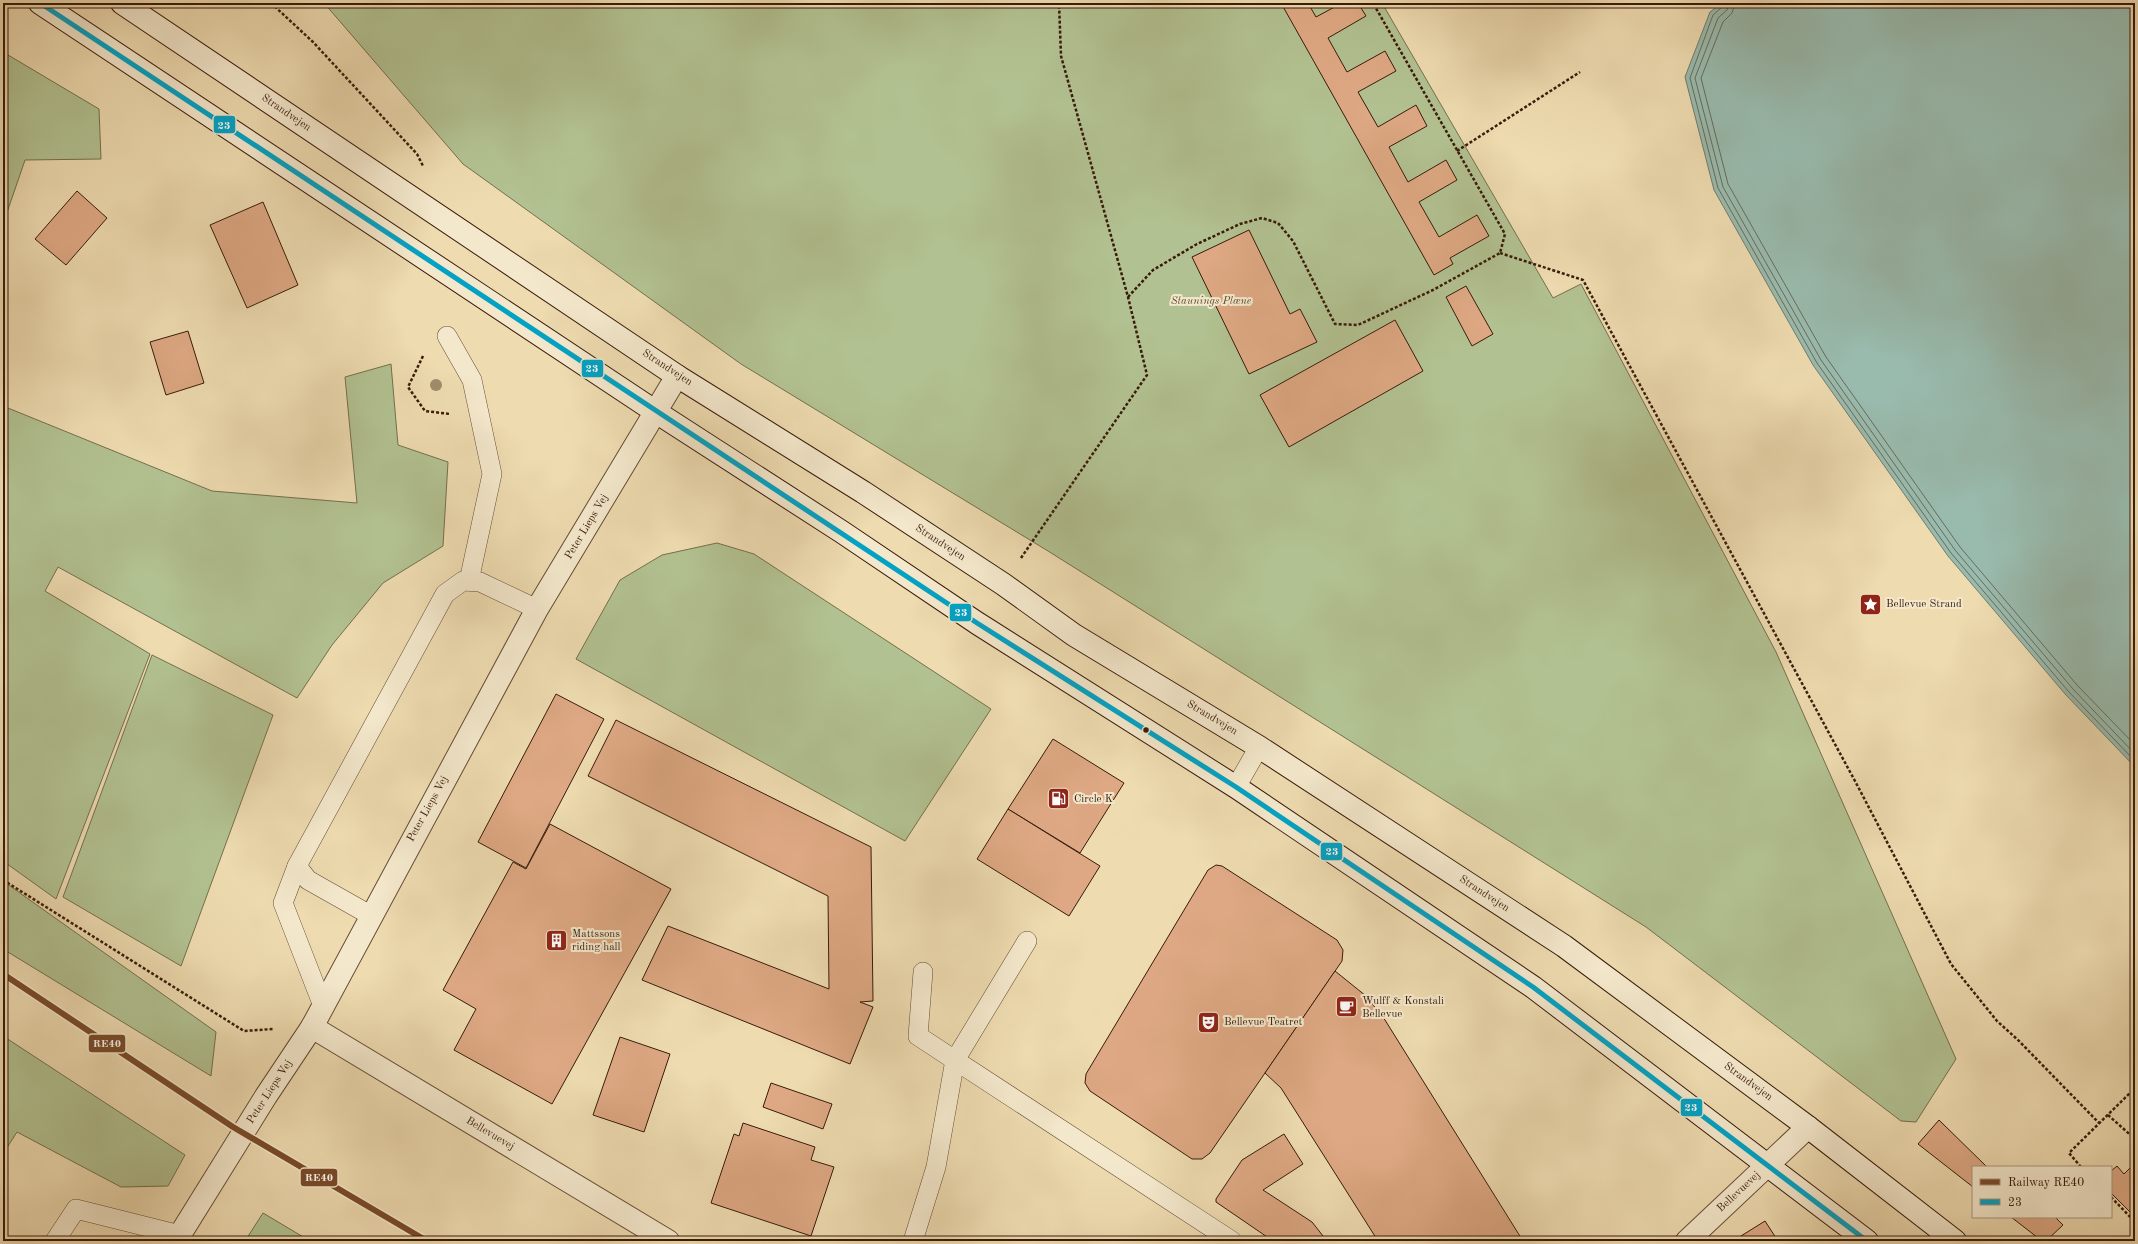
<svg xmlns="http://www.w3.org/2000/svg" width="2138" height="1244" viewBox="0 0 2138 1244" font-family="'Old Standard TT',serif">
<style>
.green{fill:#b2c191;stroke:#756e4e}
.water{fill:#99bbae;stroke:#727b6c}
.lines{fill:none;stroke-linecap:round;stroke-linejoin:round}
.shore{stroke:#686b5c;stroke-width:1}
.building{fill:#dda883;stroke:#381b0a}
.service-casing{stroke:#664b34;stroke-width:20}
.minor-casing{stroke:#664b34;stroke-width:24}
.secondary-casing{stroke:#381b0a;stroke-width:24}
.path{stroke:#381b0a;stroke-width:2.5;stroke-dasharray:3 2;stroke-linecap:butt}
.service{stroke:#f4e8cc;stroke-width:19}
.minor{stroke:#f4e8cc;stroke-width:22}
.secondary{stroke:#f4e8cc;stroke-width:22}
.bus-1-casing{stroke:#f4e8cc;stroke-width:8}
.bus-1{stroke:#03a2c4;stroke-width:5}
.rail-1-casing{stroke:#f4e8cc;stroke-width:9}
.rail-1{stroke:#7a4b2a;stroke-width:6}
.tree{fill:#9e8d6b}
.bus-dot{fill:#381b0a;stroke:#f4e8cc;stroke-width:1.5}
.labels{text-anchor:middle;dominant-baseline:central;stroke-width:4;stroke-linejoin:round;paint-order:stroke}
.street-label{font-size:11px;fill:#381b0a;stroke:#f4e8cc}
.park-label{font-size:11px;font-style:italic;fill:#5d4d32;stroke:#f4e8cc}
.poi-label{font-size:11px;fill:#381b0a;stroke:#f4e8cc;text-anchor:start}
.line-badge{stroke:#f4e8cc;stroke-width:1.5}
.badge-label{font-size:11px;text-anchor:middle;font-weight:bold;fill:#fff}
</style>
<rect width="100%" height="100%" fill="#eedbb0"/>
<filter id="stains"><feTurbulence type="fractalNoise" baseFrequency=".005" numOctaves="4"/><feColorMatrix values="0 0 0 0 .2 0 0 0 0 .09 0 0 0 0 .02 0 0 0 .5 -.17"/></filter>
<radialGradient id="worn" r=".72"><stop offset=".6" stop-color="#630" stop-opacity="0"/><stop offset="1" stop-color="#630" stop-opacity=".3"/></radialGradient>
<g class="green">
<polygon points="324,3 1382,3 1553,298 1581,284 1776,652 1956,1059 1916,1122 1901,1121 1646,927 1048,551 741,364 463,164"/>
<polygon points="3,52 99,109 101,159 25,160 3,224"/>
<polygon points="391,364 398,445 448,462 443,546 383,583 332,645 297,698 58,567 45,591 150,654 56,899 3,861 3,406 212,491 357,503 345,377"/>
<polygon points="717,543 754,554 991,709 905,841 576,659 620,580 662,555"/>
<polygon points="152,655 273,715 181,966 63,897"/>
<polygon points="3,881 216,1032 211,1076 3,949"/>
<polygon points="3,1036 185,1155 168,1186 121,1187 17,1132 3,1154"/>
<polygon points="263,1213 310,1241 245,1241"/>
</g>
<polygon class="water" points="1722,3 2135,3 2135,767 2066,695 1948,556 1813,365 1714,190 1685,77 1710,12"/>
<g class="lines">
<g class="shore">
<polyline points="1724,3 1722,7 1713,15 1690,78 1718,188 1817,363 1951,553 2069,692 2135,761"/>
<polyline points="1729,3 1727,10 1718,18 1695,78 1723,187 1821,360 1955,550 2073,689 2135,754"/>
<polyline points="1735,3 1732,13 1723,22 1701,78 1728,184 1826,357 1960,547 2077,685 2135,745"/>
</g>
</g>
<g class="building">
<polygon points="1281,3 1308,3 1316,17 1342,3 1358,3 1366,16 1328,38 1347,72 1385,51 1396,71 1358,92 1378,127 1416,105 1427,126 1389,147 1408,182 1446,160 1457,180 1419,202 1439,237 1477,215 1489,236 1450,258 1453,264 1434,275"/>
<polygon points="77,191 107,218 66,265 35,239"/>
<polygon points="263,202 298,285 247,308 210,225"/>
<polygon points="1249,230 1290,314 1300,309 1317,342 1249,374 1192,257"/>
<polygon points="1466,286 1493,334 1472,346 1446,297"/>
<polygon points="1395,320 1423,371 1289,447 1260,395"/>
<polygon points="188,331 204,383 166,395 150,342"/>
<polygon points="556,694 604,719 526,868 478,842"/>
<polygon points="616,720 871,847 873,1001 860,1002 873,1007 850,1064 642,980 668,926 829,989 828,896 588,776"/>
<polygon points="1053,739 1124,783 1080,853 1008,809"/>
<polygon points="1008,809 1100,866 1069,916 977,859"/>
<polygon points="550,824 671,889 552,1104 454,1050 476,1009 443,990 513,862 526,869"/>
<polygon points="1216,865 1222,866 1337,940 1343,950 1342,961 1210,1153 1202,1159 1192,1159 1090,1091 1085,1083 1086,1074 1208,870"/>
<polygon points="1335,971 1366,996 1385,1020 1523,1241 1378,1241 1281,1088 1265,1073"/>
<polygon points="620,1037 670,1054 644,1132 593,1115"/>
<polygon points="771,1083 832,1104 823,1129 763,1107"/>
<polygon points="1939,1120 1987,1167 1973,1167 1973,1187 1918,1144"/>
<polygon points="743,1123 815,1147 811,1160 834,1167 811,1236 711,1203 734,1134 739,1136"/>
<polygon points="1284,1134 1303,1164 1263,1190 1312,1222 1327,1241 1273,1241 1216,1202 1216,1199 1242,1160"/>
<polygon points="2135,1163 2135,1217 2111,1193 2111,1171 2117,1166 2124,1174"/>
<polygon points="2011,1217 2055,1217 2063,1225 2046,1241 2042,1241"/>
<polygon points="1765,1221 1778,1241 1733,1241"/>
</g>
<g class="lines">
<defs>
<g id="service">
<polyline points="447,336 472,380 492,474 469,581"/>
<polyline points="1236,787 1259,747"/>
<polyline points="297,866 283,903 323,1006"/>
<polyline points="370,915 308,880 297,866 445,594 463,581 480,582 537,609"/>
<polyline points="923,972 918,1036 1232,1241"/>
<polyline points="55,1241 76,1209 180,1235"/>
<polyline points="913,1241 936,1167 955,1060 1027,941"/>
</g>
<g id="minor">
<polyline points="312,1027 668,1241"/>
<polyline points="176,1241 266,1096 312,1027 537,609 677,376"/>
<polyline points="1687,1241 1808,1127"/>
</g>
<g id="secondary">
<polyline points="40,3 656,412 842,532 977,623 1236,787 1533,987 1867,1241"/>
<polyline points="122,3 677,376 863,492 1003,584 1074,635 1259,747 1564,946 1808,1127 1955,1241"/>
</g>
</defs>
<use href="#service" class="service-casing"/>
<use href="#minor" class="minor-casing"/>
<use href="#secondary" class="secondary-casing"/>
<g class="path">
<polyline points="271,3 313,42 417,154 423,166"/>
<polyline points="1457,151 1580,72"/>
<polyline points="1500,253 1583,280 1855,781 1951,964 1997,1021 2018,1040 2099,1123"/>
<polyline points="1128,297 1153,270 1197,244 1240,224 1262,218 1278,223 1293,241 1335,324 1358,325 1433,290 1500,253 1505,234 1373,3"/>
<polyline points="423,356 408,387 425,411 450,414"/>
<polyline points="1021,558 1147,375 1128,297 1061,56 1059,3"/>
<polyline points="3,880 244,1031 273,1029"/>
<polyline points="2108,1115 2135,1139"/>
<polyline points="2081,1167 2069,1153 2135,1088"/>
<polyline points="2111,1197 2135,1222"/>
</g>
<use href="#service" class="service"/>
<use href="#minor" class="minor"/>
<use href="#secondary" class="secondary"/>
<defs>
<polyline id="bus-1" points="40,3 977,623 1236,787 1533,987 1867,1241"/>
</defs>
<use href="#bus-1" class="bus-1-casing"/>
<use href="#bus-1" class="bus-1"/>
<defs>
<polyline id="rail-1" points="3,974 233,1127 427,1241"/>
</defs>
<use href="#rail-1" class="rail-1-casing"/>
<use href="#rail-1" class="rail-1"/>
</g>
<circle class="tree" cx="436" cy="385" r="6"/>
<defs>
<symbol id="sight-square" viewBox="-11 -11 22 22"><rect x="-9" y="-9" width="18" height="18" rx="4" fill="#8f2418" stroke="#f4e8cc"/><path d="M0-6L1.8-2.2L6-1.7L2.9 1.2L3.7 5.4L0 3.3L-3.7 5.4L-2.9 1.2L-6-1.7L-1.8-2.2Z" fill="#fff"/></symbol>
<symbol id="fuel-square" viewBox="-11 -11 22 22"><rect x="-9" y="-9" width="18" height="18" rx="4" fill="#8f2418" stroke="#f4e8cc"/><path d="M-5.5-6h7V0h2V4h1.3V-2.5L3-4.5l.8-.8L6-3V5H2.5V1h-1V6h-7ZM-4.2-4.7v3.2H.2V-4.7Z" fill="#fff"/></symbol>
<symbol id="building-square" viewBox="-11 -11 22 22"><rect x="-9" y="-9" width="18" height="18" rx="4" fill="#8f2418" stroke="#f4e8cc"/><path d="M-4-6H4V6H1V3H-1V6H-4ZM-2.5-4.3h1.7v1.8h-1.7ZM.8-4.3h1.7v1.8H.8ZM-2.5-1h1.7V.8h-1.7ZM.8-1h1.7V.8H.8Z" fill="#fff"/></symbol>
<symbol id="cafe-square" viewBox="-11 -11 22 22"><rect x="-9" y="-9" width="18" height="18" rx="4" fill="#8f2418" stroke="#f4e8cc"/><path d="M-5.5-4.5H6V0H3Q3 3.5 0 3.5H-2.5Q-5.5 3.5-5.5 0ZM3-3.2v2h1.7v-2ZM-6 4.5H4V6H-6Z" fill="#fff"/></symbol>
<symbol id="theatre-square" viewBox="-11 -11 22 22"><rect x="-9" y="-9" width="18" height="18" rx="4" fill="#8f2418" stroke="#f4e8cc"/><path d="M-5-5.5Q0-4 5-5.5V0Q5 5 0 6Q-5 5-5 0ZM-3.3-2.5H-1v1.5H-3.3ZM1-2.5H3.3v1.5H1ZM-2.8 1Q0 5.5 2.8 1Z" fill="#fff"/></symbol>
</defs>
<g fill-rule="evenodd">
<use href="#sight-square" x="1858" y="592" width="25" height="25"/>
<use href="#fuel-square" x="1046" y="786" width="25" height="25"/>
<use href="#building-square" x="544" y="928" width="25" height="25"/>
<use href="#cafe-square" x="1334" y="994" width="25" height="25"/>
<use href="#theatre-square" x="1196" y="1010" width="25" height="25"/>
</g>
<circle class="bus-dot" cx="1146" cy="730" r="3.5"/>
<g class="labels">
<g class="street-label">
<text transform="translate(286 113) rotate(34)">Strandvejen</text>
<text transform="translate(667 368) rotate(33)">Strandvejen</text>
<text transform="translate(587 527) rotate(-59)">Peter Lieps Vej</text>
<text transform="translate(940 543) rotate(33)">Strandvejen</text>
<text transform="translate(1212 718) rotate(31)">Strandvejen</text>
<text transform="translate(428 809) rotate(-61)">Peter Lieps Vej</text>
<text transform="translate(1484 894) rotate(33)">Strandvejen</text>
<text transform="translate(1748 1082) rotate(36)">Strandvejen</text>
<text transform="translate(270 1092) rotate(-57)">Peter Lieps Vej</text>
<text transform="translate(490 1134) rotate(31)">Bellevuevej</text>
<text transform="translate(1739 1192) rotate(-43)">Bellevuevej</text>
</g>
<g class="park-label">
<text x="1211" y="301">Staunings Plæne</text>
</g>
<g class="poi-label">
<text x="1886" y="604">Bellevue Strand</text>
<text x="1074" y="799">Circle K</text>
<text x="572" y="934">Mattssons<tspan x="572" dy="13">riding hall</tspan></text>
<text x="1362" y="1001">Wulff &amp; Konstali<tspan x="1362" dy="13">Bellevue</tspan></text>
<text x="1224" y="1022">Bellevue Teatret</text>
</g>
</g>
<g class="line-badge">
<rect x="213" y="115" width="23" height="19" rx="4" fill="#03a2c4"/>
<rect x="581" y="359" width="23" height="19" rx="4" fill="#03a2c4"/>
<rect x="949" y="603" width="23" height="19" rx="4" fill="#03a2c4"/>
<rect x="1320" y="842" width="23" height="19" rx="4" fill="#03a2c4"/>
<rect x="88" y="1034" width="38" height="19" rx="4" fill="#7a4b2a"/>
<rect x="1680" y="1098" width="23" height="19" rx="4" fill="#03a2c4"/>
<rect x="300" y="1168" width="38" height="19" rx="4" fill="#7a4b2a"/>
</g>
<g class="badge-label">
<text x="224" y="129">23</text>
<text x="592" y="372">23</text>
<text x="961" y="616">23</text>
<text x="1332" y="855">23</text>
<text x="107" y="1047">RE40</text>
<text x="1691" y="1111">23</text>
<text x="319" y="1181">RE40</text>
</g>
<rect width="2138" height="1244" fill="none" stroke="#eedbb0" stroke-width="16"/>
<rect x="4" y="4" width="2130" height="1236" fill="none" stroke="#381b0a" stroke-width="2"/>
<rect x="8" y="8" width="2122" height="1228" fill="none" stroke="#381b0a"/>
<rect x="1972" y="1166" width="140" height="52" fill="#f4e8cc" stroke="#a9967e"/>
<rect x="1980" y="1179" width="20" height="6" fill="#7a4b2a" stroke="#a9967e"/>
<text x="2008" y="1186" font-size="12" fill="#381b0a">Railway RE40</text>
<rect x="1980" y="1199" width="20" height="6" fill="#03a2c4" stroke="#a9967e"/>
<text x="2008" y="1206" font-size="12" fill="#381b0a">23</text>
<rect width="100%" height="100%" filter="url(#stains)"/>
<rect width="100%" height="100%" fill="url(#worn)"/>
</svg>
